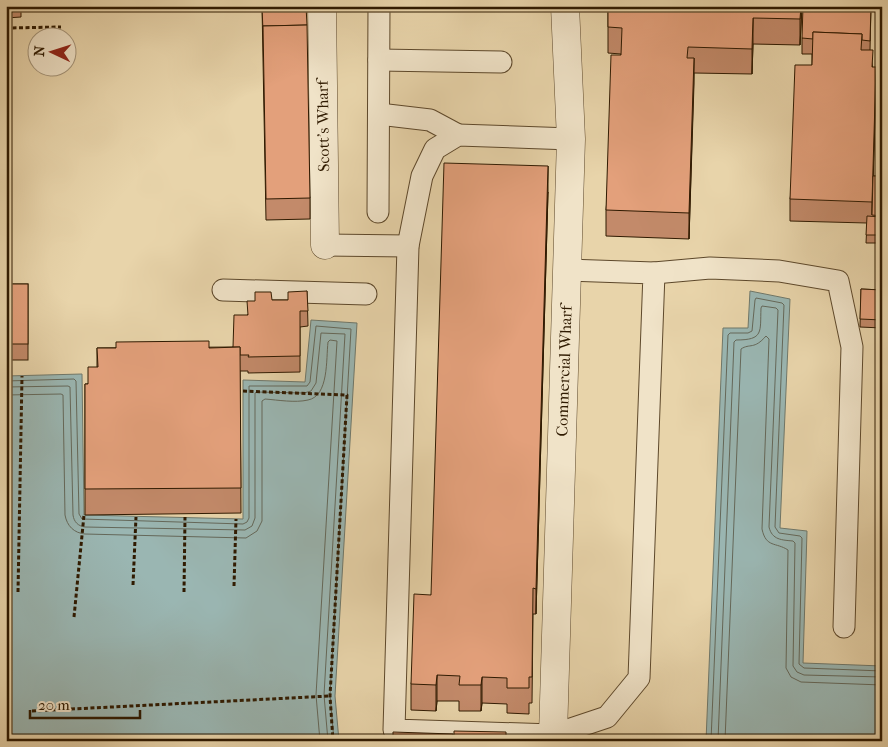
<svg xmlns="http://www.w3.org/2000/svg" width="888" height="747" viewBox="0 0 888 747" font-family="'IM FELL French Canon',serif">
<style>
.water{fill:#9ab6b2;stroke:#6f786b}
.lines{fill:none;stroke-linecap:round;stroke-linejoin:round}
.shore{stroke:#64685a;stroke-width:1}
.service-casing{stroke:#5d482b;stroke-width:23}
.minor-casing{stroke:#5d482b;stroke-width:29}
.path{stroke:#2f1a01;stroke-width:3;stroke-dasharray:4 2.5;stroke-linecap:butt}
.service{stroke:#f0e3c8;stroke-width:21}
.minor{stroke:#f0e3c8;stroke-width:28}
.wall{fill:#c38a6a;stroke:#2f1a01}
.shaded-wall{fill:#9f7056;stroke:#2f1a01}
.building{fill:#e3a07b;stroke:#2f1a01}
.labels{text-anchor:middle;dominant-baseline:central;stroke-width:4;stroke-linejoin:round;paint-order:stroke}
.street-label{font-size:16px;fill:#2f1a01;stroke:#f0e3c8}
</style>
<rect width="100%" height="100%" fill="#e8d4aa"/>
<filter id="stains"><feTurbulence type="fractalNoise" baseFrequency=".004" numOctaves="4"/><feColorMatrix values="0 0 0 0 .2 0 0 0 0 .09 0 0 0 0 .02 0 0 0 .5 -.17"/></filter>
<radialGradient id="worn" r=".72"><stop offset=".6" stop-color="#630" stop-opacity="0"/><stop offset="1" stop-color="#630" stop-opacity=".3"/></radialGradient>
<g class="water">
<polygon points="750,291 790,299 780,528 807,531 803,663 882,666 882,741 706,741 723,328 748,328"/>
<polygon points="311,320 357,323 335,696 339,741 6,741 6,376 82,374 84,515 243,519 243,380 305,382"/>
</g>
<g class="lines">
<g class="shore">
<polyline points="6,381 74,379 76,381 79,514 82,519 243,524 247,522 249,518 249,386 307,386 310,382 316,326 351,329 330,695 334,741"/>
<path d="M6 387 68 386 70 387 73 515C74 522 78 526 85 527L245 530 252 526 255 518V393L257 392 304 393 311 391 316 383 321 333 345 334 324 695 328 741"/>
<path d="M6 395 61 394 63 395 65 515C67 526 74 533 85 534L246 538 257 531 262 521V401L265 399C278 400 295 403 308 400 329 396 326 359 328 342L330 340 337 341 316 695 320 741"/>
<polyline points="711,741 728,335 730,333 748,333 752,331 755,300 756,298 782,303 784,305 775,527 779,533 800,536 802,538 799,664 804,668 882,671"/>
<path d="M718 741 734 342 736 340C764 340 760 332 761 308L762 306 776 308 778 310 769 527C772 540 782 540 793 541L795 543 793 666 797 672 804 675 882 677"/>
<path d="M725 741 741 349C750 343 754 350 766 336L769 339 762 529C766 548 776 542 788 550L786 668 791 677 801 682 882 685"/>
</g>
<defs>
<g id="service">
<polyline points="379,60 501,62"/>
<polyline points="379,114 430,120 458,135"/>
<polyline points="378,212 379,6"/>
<polyline points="325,245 408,246"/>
<polyline points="567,270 654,273 639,678 607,717 553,735 394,730 408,246 422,176 435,149 458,135 571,139"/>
<polyline points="654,273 710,268 779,271 838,281 852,347 844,627"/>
<polyline points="223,290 366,294"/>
</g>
<g id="minor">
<polyline points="322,6 325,245"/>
<polyline points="553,735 571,139 565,6"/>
</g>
</defs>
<use href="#service" class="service-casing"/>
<use href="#minor" class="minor-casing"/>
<g class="path">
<polyline points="6,28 61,27"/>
<polyline points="243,391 347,395 330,696 333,741"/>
<polyline points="133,585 136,517"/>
<polyline points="234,586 236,519"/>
<polyline points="18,592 22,376"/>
<polyline points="184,592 185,517"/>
<polyline points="74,617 84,515"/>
<polyline points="32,711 330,696"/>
</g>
<use href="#service" class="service"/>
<use href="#minor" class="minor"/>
</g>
<g class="wall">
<polygon points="6,6 21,6 21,17 6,18"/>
<polygon points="262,6 310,198 310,219 266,220"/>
<polygon points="608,6 802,6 800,45 753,44 752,74 694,73 689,239 606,236 606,210 621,54 608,53"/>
<polygon points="871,6 870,50 876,89 873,176 882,176 882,243 866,243 867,223 790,221 790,199 812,65 812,54 802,54 802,38"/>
<polygon points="548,192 536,614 533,614 532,703 529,703 529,714 507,713 507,704 482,703 481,711 459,711 459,701 437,701 436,711 411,710 411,684 431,595"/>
<rect x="6" y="284" width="22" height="76"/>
<polygon points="861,289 882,290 882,328 860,327"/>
<polygon points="307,291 308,326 300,327 300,372 248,373 248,371 240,371 241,513 85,515 85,384 88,384 97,367 97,348 233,347 247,315 272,300 288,300"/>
</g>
<g class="shaded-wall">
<polygon points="801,6 802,6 800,45 800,19"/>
<polygon points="753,18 753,44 752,74 752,49"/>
<polygon points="694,58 694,84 689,239 689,213"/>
<polygon points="876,67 876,89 872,215 872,202"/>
<polygon points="548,166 548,192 536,614 536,589"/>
<polygon points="437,675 437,701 436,711 436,685"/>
<polygon points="482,677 482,703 481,711 481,685"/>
</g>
<g class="building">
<polygon points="262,6 306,6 307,25 263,26 263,32"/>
<polygon points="608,6 801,6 800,19 753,18 752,49 688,47 687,58 694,58 689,213 606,210 611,55 621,55 622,28 608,27"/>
<polygon points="803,6 871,6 870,41 862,40 862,34 813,32 813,39 802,38"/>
<polygon points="307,25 310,198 266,199 263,26"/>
<polygon points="813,32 862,34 861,50 873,50 872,67 876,67 872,202 790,199 795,65 812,65"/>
<polygon points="444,163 548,166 536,589 533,588 532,677 529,677 529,688 507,688 507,678 482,677 481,685 459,685 460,676 437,675 436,685 411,684 414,594 431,595"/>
<polygon points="873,176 882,176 882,216 872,215"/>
<polygon points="867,216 882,217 882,235 866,235"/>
<rect x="6" y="284" width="22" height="60"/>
<polygon points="861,289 882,290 882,320 860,319"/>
<polygon points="307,291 308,311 300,311 300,356 248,357 249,355 240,355 240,347 233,347 234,315 248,315 247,301 255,301 255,292 271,292 272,300 288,300 288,292"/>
<polygon points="209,341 209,348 240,347 241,488 85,489 85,384 88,384 88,367 98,367 97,348 116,348 116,342"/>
<polygon points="454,731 506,732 506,741 454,741"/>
<polygon points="393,732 453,734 453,741 393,741"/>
</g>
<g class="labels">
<g class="street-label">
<text transform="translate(323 126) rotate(-91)">Scott's Wharf</text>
<text transform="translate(564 371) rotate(-88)">Commercial Wharf</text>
</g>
</g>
<rect width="888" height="747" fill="none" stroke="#e8d4aa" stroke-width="25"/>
<rect x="8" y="8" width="873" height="732" fill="none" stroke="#2f1a01" stroke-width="2.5"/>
<rect x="12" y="12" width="863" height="722" fill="none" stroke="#2f1a01"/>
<g transform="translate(52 52) rotate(274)"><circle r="24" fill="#f0e3c8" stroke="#a39378"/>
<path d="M0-4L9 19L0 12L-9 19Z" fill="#8f2418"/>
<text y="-8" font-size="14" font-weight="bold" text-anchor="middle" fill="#2f1a01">N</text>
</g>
<path d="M30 710v8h110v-8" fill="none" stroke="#2f1a01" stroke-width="2.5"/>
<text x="38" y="710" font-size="15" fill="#2f1a01" stroke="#f0e3c8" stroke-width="4" paint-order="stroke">20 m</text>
<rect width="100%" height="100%" filter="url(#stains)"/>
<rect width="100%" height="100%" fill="url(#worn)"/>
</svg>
